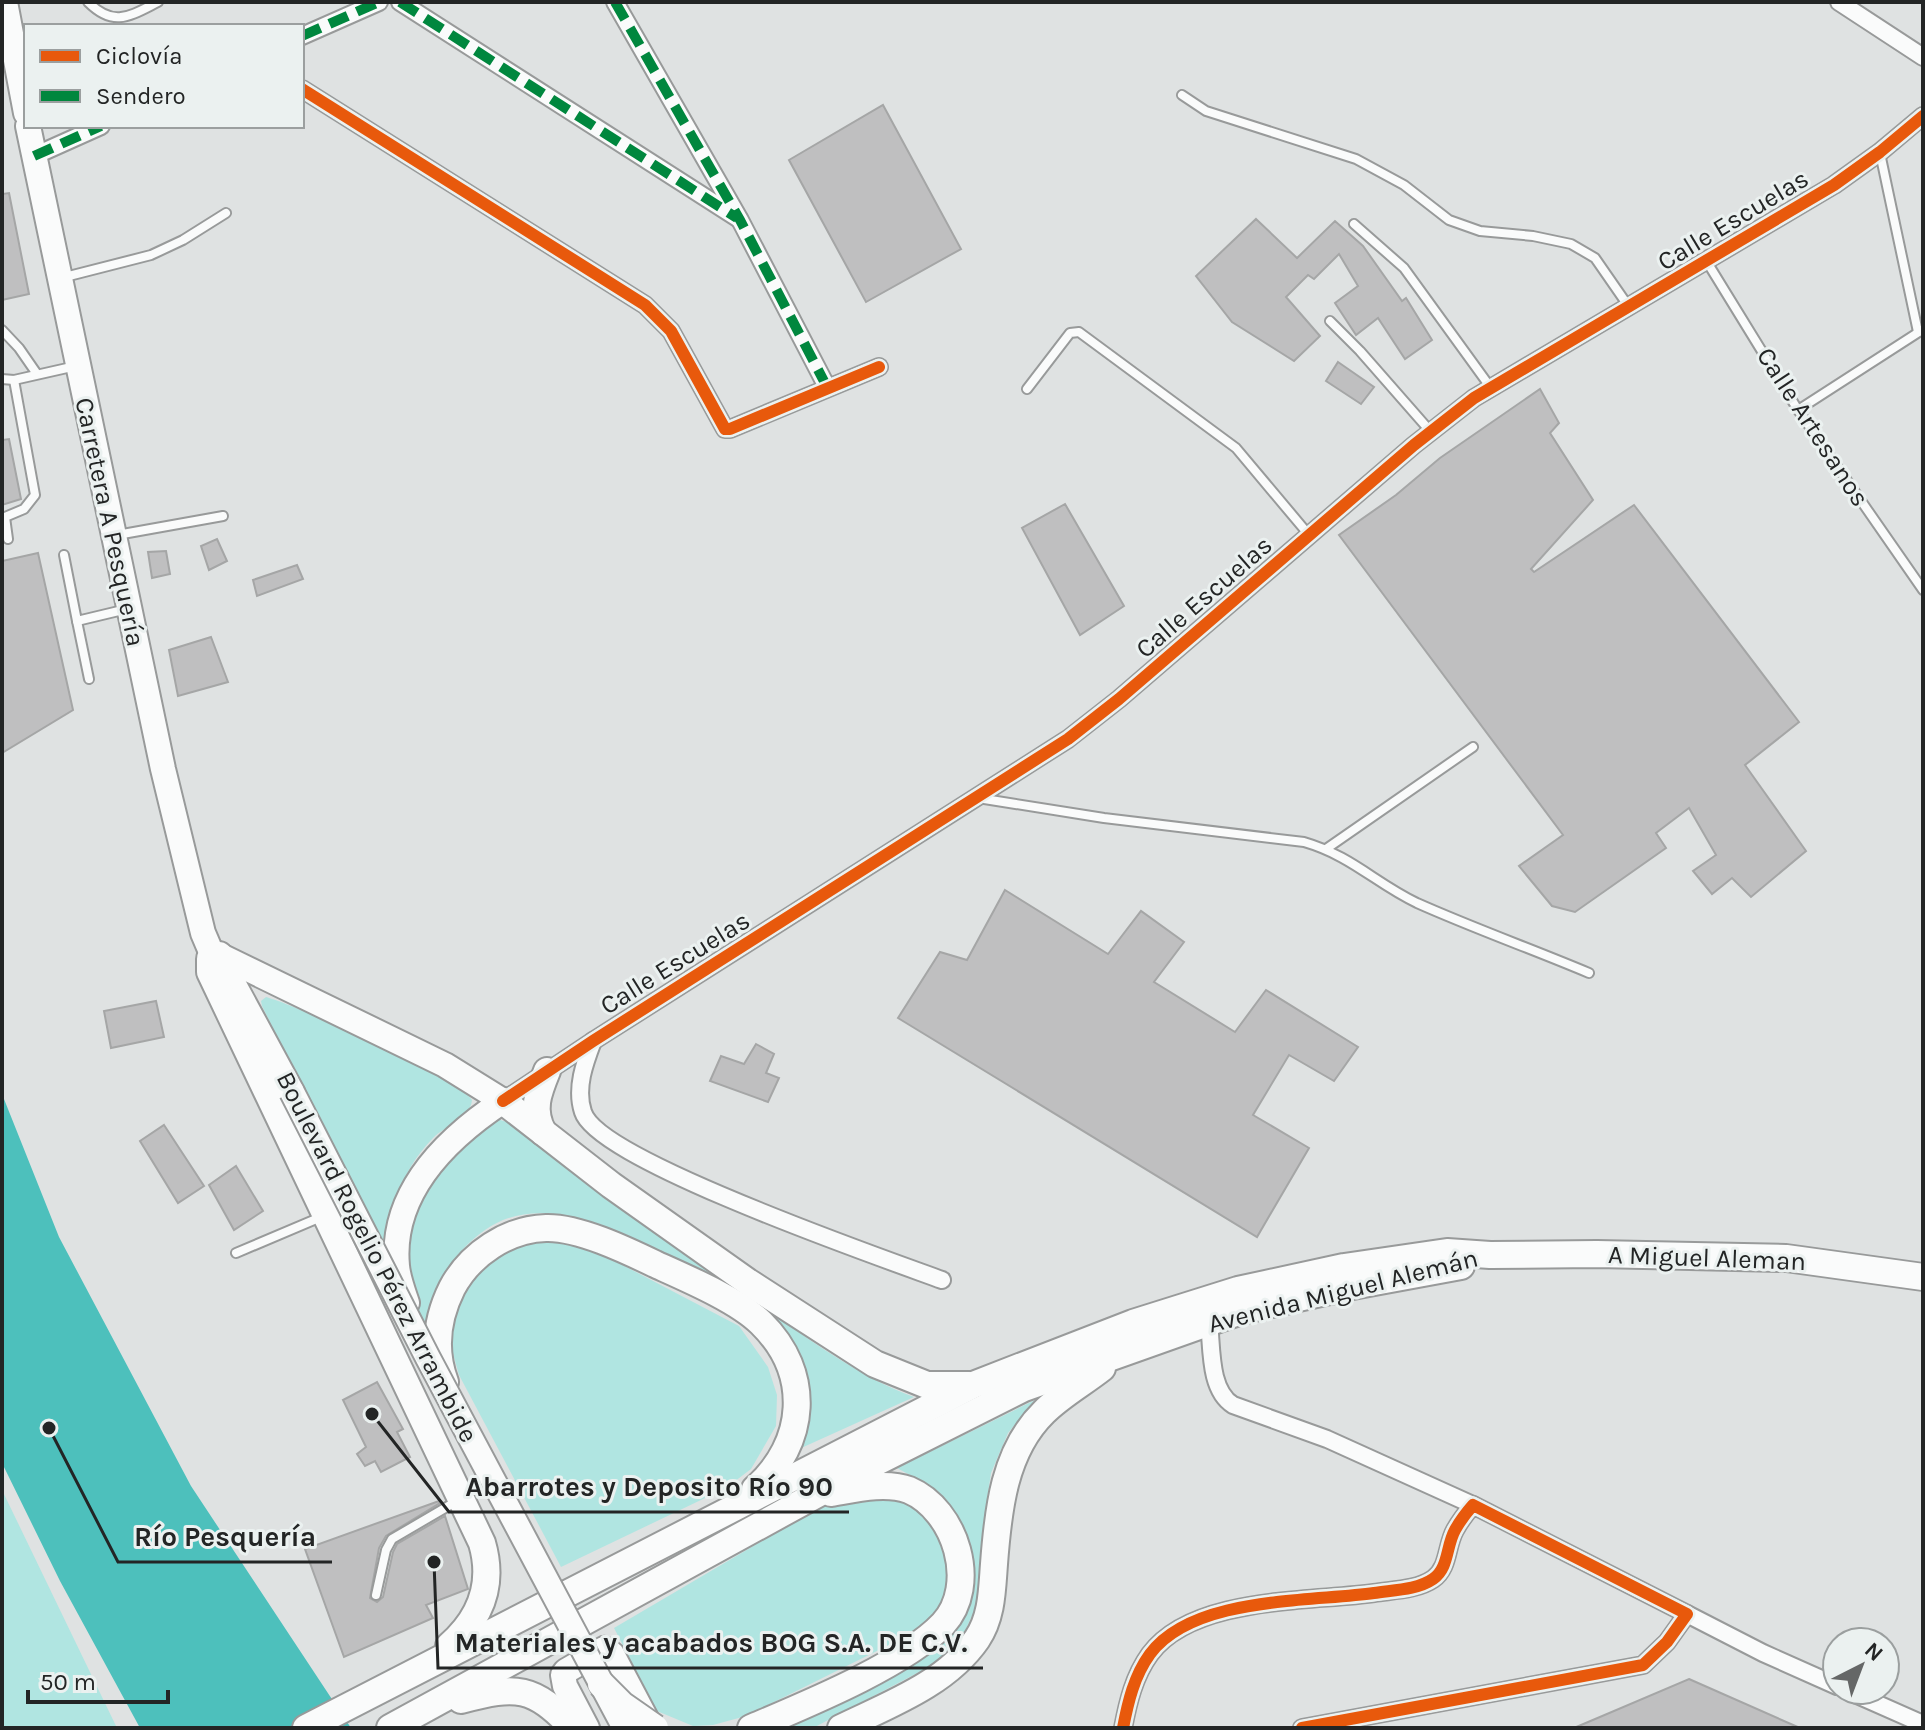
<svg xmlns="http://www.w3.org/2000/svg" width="1925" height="1730" viewBox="0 0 1925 1730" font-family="Karla,sans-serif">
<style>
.green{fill:#b0e5e1}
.water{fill:#4dc0bc}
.building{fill:#bfbfc0;stroke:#a5a6a6;stroke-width:2}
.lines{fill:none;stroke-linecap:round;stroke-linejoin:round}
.service-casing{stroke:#989a9a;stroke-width:12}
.minor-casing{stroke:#989a9a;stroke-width:20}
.secondary-casing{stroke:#989a9a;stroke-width:28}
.primary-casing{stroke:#989a9a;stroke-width:30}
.service{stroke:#fafbfb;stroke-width:8}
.minor{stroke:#fafbfb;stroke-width:16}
.secondary{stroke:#fafbfb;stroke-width:24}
.primary{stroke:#fafbfb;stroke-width:26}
.secondary-bridge-casing{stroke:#989a9a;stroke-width:28;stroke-linecap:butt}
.primary-bridge-casing{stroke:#989a9a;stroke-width:30;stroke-linecap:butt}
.secondary-bridge{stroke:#fafbfb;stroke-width:24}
.primary-bridge{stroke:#fafbfb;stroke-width:26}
.quiet{stroke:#00873e;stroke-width:10;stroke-dasharray:20 10;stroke-linecap:butt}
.cycleway-casing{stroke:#ebf1f0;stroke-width:17}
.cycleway{stroke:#e8590c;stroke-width:12}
.labels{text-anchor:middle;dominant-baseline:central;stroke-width:6;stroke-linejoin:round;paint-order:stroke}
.street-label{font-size:26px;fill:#232525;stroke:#ebf1f0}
.leader{fill:none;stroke:#232525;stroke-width:3}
.callout-dot{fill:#232525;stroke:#ebf1f0;stroke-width:3}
.callout-label{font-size:28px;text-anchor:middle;font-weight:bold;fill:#232525;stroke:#ebf1f0;stroke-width:6;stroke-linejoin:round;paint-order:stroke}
</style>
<rect width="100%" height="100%" fill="#dfe2e2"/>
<g class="green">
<path d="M266 997C296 1005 460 1078 472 1100 471 1117 445 1126 433 1138 398 1174 392 1210 387 1258L262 1006 261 1001Z"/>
<path d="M497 1119 510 1123C597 1188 682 1254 772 1314 818 1345 862 1378 914 1397L799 1449 790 1353C720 1301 576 1166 485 1230 443 1260 433 1296 426 1345L407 1283 406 1228 436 1165Z"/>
<path d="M539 1238 590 1248 739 1326 768 1367 777 1395 776 1426 751 1469 726 1488 561 1567 459 1375C456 1365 453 1354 451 1344 446 1303 473 1264 508 1246 517 1241 529 1240 539 1238Z"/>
<path d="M1035 1400 1008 1433 991 1473 984 1520V1565L976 1607 962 1637 940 1661 813 1728H783L904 1665 972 1569C966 1514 944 1493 897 1468Z"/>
<polygon points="2,1490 117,1728 2,1728"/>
<path d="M897 1496C910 1505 925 1515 935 1529 948 1549 954 1585 939 1606 930 1620 914 1630 901 1639L746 1716 713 1725 693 1726 657 1711 614 1628 816 1509 847 1499Z"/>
</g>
<polygon class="water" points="2,1094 59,1237 191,1486 351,1728 140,1728 60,1581 2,1463"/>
<g class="building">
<polygon points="883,105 961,249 866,302 789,160"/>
<polygon points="9,193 29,294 2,300 2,194"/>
<polygon points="1256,219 1297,258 1335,221 1363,246 1402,301 1406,298 1432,340 1405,359 1378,318 1356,335 1335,303 1358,286 1339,254 1314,279 1308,275 1286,297 1320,336 1294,361 1232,322 1196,276"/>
<polygon points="1338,362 1374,387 1361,404 1326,381"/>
<polygon points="1540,389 1559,423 1550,433 1593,500 1531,569 1534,572 1634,505 1799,722 1745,765 1806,851 1751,897 1732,878 1712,894 1693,871 1716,855 1689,808 1656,833 1666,848 1575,912 1552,906 1519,866 1563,835 1339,535 1396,495 1440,458"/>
<polygon points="9,439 21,499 2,505 2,440"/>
<polygon points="1065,504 1124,606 1080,635 1022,528"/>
<polygon points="217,539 227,561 209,570 201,546"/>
<polygon points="166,551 170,574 152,578 148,552"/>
<polygon points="38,553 73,710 2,753 2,561"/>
<polygon points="297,565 303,579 257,596 253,580"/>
<polygon points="211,637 228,682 178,696 169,650"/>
<polygon points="1005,890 1108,954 1141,911 1184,942 1154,982 1235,1032 1266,990 1358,1047 1334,1081 1289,1055 1253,1115 1309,1148 1257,1237 898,1018 940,952 967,960"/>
<polygon points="156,1001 164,1037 111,1048 104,1011"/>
<polygon points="756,1044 774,1054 766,1073 779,1078 768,1102 710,1081 721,1056 744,1064"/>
<polygon points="164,1125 204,1186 178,1203 140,1141"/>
<polygon points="236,1166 263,1211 234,1230 209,1185"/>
<polygon points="377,1382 403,1429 397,1432 410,1457 381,1472 375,1461 365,1466 357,1454 366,1447 343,1400"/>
<polygon points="439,1501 440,1503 386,1536 379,1548 370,1598 377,1602 383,1597 393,1552 397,1544 445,1516 468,1589 426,1605 433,1618 344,1657 305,1549"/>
<polygon points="1689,1679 1800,1728 1574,1728"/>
</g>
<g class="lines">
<defs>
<g id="service">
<path d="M88 2C114 28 130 16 158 2"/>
<polyline points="1182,95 1206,111 1356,159 1404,185 1449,220 1480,231 1533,236 1571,244 1595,258 1629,307"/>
<polyline points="1880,153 1918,332"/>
<polyline points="1354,224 1404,268 1491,388"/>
<polyline points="1707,262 1798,410 1923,590"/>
<polyline points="61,278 151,255 183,240 226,213"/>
<polyline points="1330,321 1360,351 1431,432"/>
<polyline points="2,330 19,348 37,374"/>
<polyline points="2,379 14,380 76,366"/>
<polyline points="1027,389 1070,333 1079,332 1236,448 1309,535"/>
<polyline points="1798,410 1922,330"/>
<polyline points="117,535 223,516"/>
<polyline points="8,539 5,517 24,509 35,495 14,380"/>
<polyline points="64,555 77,621 127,609"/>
<polyline points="77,621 89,679"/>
<path d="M978 798 1104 818 1304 842C1352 856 1375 883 1417 903 1473 928 1532 949 1589 973"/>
<polyline points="1326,849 1473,747"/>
<polyline points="236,1253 321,1217"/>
<polyline points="376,1595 386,1550 392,1539 457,1501"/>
</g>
<g id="minor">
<polyline points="400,2 739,219"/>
<polyline points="615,2 740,220 827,387"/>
<polyline points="1839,2 1923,57"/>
<polyline points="302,36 379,2"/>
<polyline points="302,89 645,305 671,331 725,429 730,429 879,367"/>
<polyline points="34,156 101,126"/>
<path d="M593 1041C585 1062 575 1088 583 1112 598 1160 885 1259 942 1280"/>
<polyline points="503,1101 593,1041 1068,739 1119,699 1414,445 1474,398 1834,185 1880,152 1923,116"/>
<path d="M1209 1322C1212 1348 1209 1390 1233 1405L1327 1439 1473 1505"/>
<polyline points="1687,1614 1763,1653 1837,1686"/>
<polyline points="1846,1690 1923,1724"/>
<path d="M1123 1728C1128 1702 1134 1676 1150 1654 1193 1596 1310 1602 1374 1593 1393 1590 1417 1590 1433 1579 1449 1568 1446 1546 1455 1530 1460 1521 1466 1513 1473 1505L1687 1614 1667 1642 1643 1665 1302 1728"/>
</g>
<g id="secondary">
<polyline points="5,2 26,113"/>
<polyline points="28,126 163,769 203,933 220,973"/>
<polyline points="218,955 292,1092"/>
<path d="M219 955 445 1065 503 1101C447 1138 390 1192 397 1266 398 1278 403 1291 407 1303"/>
<polyline points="587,1728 565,1686 563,1675 566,1671 604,1649 612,1654 650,1726"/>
</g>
<g id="primary">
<path d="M219 955 210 959V972L482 1543C494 1584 481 1618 449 1646"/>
<polyline points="503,1101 611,1185 748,1282 875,1364 927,1385 969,1385"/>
<path d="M543 1132C531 1110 538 1093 547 1071"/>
<path d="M445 1382C433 1350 437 1318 452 1288 470 1254 508 1229 546 1228 578 1227 626 1250 655 1264 686 1278 738 1300 761 1323 812 1373 807 1443 755 1489"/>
<path d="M461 1700C517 1685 533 1686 573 1728"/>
<polyline points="306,1728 973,1385 1133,1323 1238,1290 1344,1267 1447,1252 1490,1255 1597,1254 1786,1258 1923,1277"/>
<polyline points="390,1728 863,1469 1024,1388 1241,1311 1347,1287 1461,1266"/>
<path d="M751 1728C805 1705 904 1665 943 1624 979 1585 956 1510 909 1490 885 1481 854 1489 831 1493"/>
<path d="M841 1728C888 1705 946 1684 977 1639 992 1617 992 1590 994 1564 998 1510 1004 1451 1044 1412 1061 1395 1083 1383 1102 1368"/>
</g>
</defs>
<use href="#service" class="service-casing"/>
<use href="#minor" class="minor-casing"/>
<use href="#secondary" class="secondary-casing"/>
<use href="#primary" class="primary-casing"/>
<use href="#service" class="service"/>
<use href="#minor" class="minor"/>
<use href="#secondary" class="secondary"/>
<use href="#primary" class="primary"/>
<defs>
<polyline id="secondary-bridge" points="292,1092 428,1358 625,1728"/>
<polyline id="primary-bridge" points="601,1684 622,1705 655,1728"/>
</defs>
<use href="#secondary-bridge" class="secondary-bridge-casing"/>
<use href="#primary-bridge" class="primary-bridge-casing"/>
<use href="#secondary-bridge" class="secondary-bridge"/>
<use href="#primary-bridge" class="primary-bridge"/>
<g class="quiet">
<polyline points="400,2 737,218"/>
<polyline points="615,2 740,220 827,387"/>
<polyline points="302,36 379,2"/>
<polyline points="34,156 101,126"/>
</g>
<defs>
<g id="cycleway">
<polyline points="302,89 645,305 671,331 725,429 730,429 879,367"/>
<polyline points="503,1101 593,1041 1068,739 1119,699 1414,445 1474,398 1834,185 1880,152 1923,116"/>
<path d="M1123 1728C1128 1702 1134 1676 1150 1654 1193 1596 1310 1602 1374 1593 1393 1590 1417 1590 1433 1579 1449 1568 1446 1546 1455 1530 1460 1521 1466 1513 1473 1505L1687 1614 1667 1642 1643 1665 1302 1728"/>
</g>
</defs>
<use href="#cycleway" class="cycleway-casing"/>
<use href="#cycleway" class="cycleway"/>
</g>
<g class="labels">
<g class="street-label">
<text transform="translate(1733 220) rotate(-31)">Calle Escuelas</text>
<text transform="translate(1813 427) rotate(57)">Calle Artesanos</text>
<text transform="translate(110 522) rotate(78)">Carretera A Pesquería</text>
<text transform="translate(1204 597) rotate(-41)">Calle Escuelas</text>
<text transform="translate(675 963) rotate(-32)">Calle Escuelas</text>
<text transform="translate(377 1257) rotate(63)">Boulevard Rogelio Pérez Arrambide</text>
<text transform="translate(1707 1258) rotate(2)">A Miguel Aleman</text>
<text transform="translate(1343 1291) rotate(-14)">Avenida Miguel Alemán</text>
</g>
</g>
<path class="leader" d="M372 1414L449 1512H849M49 1428L118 1562H332M434 1562L438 1668H983"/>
<g class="callout-dot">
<circle cx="372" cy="1414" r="8"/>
<circle cx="49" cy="1428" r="8"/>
<circle cx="434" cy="1562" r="8"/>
</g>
<g class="callout-label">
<text x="649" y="1496">Abarrotes y Deposito Río 90</text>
<text x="225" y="1546">Río Pesquería</text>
<text x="711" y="1652">Materiales y acabados BOG S.A. DE C.V.</text>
</g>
<rect width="1925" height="1730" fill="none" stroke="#232525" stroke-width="8"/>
<rect x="24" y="24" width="280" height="104" fill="#ebf1f0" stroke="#9b9f9f" stroke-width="2"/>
<rect x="40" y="50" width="40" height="12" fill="#e8590c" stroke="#9b9f9f" stroke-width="2"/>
<text x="96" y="64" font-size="24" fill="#232525">Ciclovía</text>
<rect x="40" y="90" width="40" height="12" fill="#00873e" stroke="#9b9f9f" stroke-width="2"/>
<text x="96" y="104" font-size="24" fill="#232525">Sendero</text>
<g transform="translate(1861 1666) rotate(42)"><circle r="38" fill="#ebf1f0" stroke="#9b9f9f" stroke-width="2"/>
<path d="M0-6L14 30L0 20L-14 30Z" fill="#656767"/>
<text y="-12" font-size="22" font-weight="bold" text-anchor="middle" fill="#232525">N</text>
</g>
<path d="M28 1690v12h140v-12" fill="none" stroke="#232525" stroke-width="4"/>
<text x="40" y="1690" font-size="24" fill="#232525" stroke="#ebf1f0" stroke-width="6" paint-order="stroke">50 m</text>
</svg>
